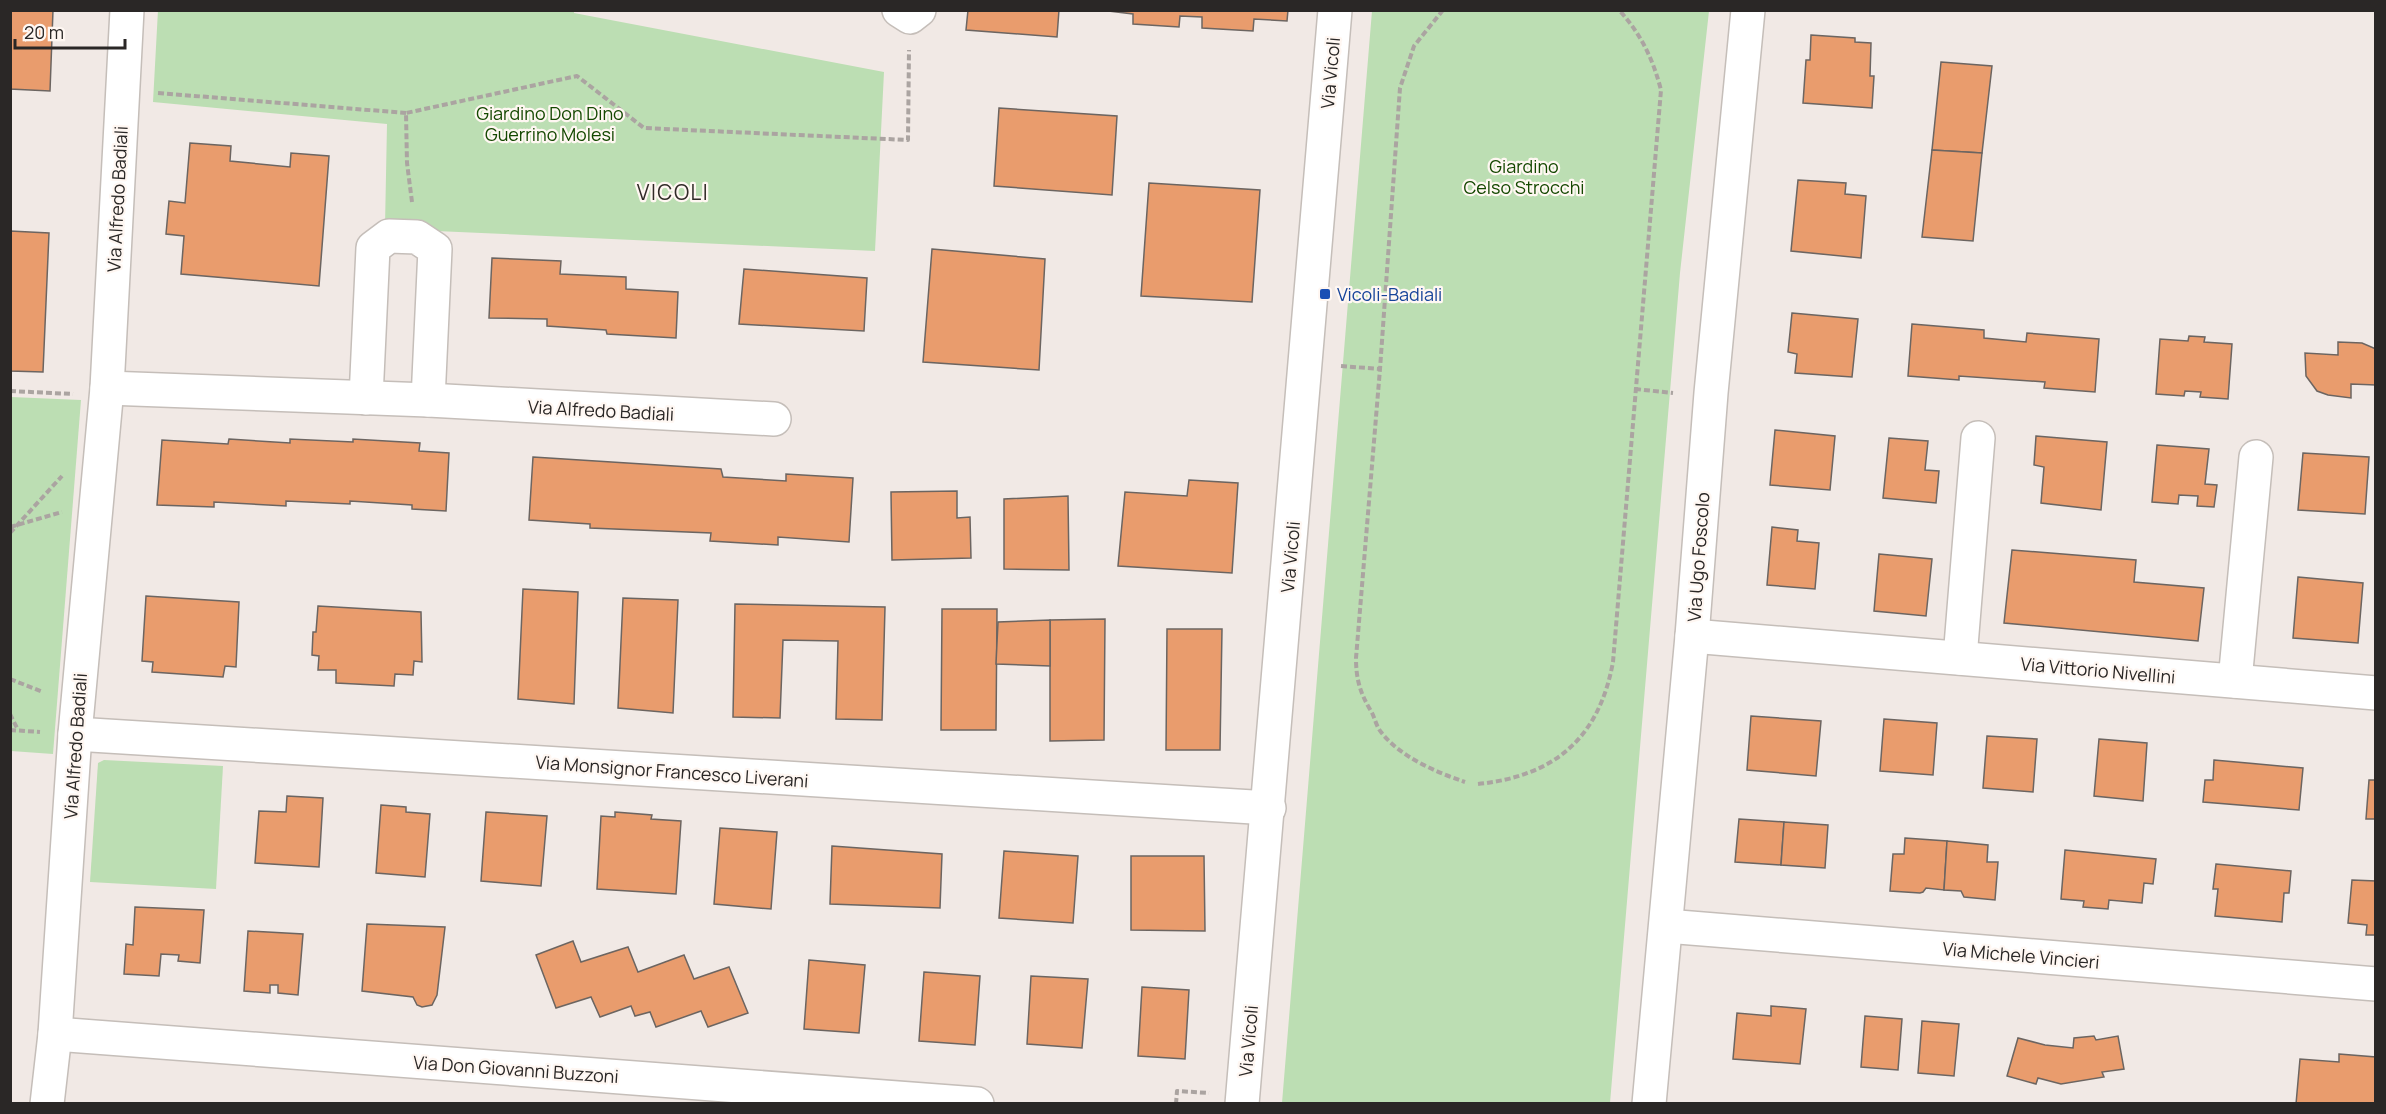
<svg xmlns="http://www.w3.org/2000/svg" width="2386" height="1114" viewBox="0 0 2386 1114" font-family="Manrope,sans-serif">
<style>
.green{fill:#bcdeb3}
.building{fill:#e99c6d;stroke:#6c6561;stroke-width:1.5}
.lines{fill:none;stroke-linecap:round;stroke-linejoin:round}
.street-casing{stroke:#c5beb9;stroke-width:36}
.path{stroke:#aba4a1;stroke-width:4;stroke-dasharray:6 3;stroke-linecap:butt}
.street{stroke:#fff;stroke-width:33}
.transit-dot{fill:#1a4fb4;stroke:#fff7f2;stroke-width:2}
.labels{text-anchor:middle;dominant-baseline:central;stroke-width:4.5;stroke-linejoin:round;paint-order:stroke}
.street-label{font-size:18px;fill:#2a2726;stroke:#fff7f2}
.park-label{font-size:18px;fill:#144800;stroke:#fff7f2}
.transit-label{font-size:18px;fill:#164399;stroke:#fff7f2;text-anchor:start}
.quarter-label{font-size:21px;letter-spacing:1.5px;fill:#302a27;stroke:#fff7f2}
</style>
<rect width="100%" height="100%" fill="#f1e9e5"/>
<g class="green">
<polygon points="158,10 574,11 574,13 884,72 875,251 436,231 385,226 387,124 153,102"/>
<polygon points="1372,11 1709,11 1680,273 1610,1103 1282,1103"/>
<polygon points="11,397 81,400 53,754 11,751"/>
<polygon points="104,760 223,766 216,889 90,882 98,763"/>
</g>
<g class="building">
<polygon points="10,10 53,10 50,91 10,89"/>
<polygon points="968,10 1059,10 1057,37 966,30"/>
<polygon points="1100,10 1288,10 1287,21 1254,19 1253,31 1202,28 1202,17 1180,16 1179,27 1133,24 1133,14"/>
<polygon points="1811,35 1855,38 1855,42 1871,43 1870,76 1874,76 1872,108 1803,103 1806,60 1810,60"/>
<polygon points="1941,62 1992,66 1982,153 1932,150"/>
<polygon points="999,108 1117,116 1112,195 994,186"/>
<polygon points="190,143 231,146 230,161 290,167 291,153 329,156 319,286 181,274 184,236 166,234 169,201 185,203"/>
<polygon points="1932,150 1982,153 1973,241 1922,237"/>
<polygon points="1798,180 1846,183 1845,194 1866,196 1861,258 1791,251"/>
<polygon points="1149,183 1260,190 1252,302 1141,296"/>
<polygon points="10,231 49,233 43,372 10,371"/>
<polygon points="932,249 1045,259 1039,370 923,362"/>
<polygon points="492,258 561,261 560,274 626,277 626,289 678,292 676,338 607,334 606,330 547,326 547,319 489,318"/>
<polygon points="744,269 867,278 864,331 739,324"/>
<polygon points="1792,313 1858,319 1852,377 1795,373 1797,354 1788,352"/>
<polygon points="1912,324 1984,330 1984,338 2026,342 2027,333 2099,339 2095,392 2044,388 2045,382 1959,376 1959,380 1908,376"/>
<polygon points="2189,336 2205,337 2204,342 2232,344 2228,399 2200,397 2201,392 2185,391 2184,396 2156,394 2160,339 2188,341"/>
<polygon points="2338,342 2362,343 2376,349 2376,385 2351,384 2351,398 2328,395 2317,391 2306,376 2305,353 2338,355"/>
<polygon points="1775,430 1835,436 1830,490 1770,485"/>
<polygon points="2036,436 2107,442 2101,510 2041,503 2044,467 2034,465"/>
<polygon points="1889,438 1928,441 1925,470 1939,471 1936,503 1883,498"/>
<polygon points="229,439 290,443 290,439 353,442 353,439 420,443 419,451 449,453 446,511 412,509 412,505 350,501 350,504 286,501 286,506 214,502 214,507 157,505 162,440 228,444"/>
<polygon points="2157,445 2209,449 2205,484 2217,485 2214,507 2197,506 2198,496 2179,495 2178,504 2152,502"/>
<polygon points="2303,453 2369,457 2365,514 2298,510"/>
<polygon points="533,457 721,469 723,477 786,481 786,474 853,478 849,542 778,537 778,545 710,541 711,533 590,528 590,524 529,520"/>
<polygon points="1189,480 1238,483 1232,573 1118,566 1125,492 1187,496"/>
<polygon points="957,491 957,518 970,517 971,558 892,560 891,492"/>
<polygon points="1068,496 1069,570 1004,569 1004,499"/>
<polygon points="1772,527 1798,530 1797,541 1819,543 1815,589 1767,585"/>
<polygon points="2012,550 2136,560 2134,582 2204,588 2198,641 2004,623"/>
<polygon points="1879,554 1932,559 1926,616 1874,611"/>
<polygon points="2298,577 2363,583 2358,643 2293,638"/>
<polygon points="523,589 578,592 574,704 518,699"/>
<polygon points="146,596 239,602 236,667 225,666 223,677 152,672 153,662 142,661"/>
<polygon points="623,598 678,600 673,713 618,708"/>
<polygon points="735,604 885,607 882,720 836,719 838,641 783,640 780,718 733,717"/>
<polygon points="318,606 421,612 422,662 414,661 413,675 395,674 394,686 336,683 336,670 318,670 319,656 312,655 313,632 316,632"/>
<polygon points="942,609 997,609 996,730 941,730"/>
<polygon points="1105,619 1104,740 1050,741 1050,620"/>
<polygon points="1050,620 1050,666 996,664 998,622"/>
<polygon points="1167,629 1222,629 1220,750 1166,750"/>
<polygon points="1751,716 1821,721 1816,776 1747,770"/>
<polygon points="1884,719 1937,723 1933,775 1880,771"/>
<polygon points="1987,736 2037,739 2033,792 1983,788"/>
<polygon points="2099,739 2147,743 2143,801 2094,796"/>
<polygon points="2214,760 2303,768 2299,810 2203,802 2205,780 2213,780"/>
<polygon points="2369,780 2376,780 2376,819 2366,819"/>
<polygon points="287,796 323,798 319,867 255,863 259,811 286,812"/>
<polygon points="381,805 406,807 406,812 430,814 425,877 376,873"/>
<polygon points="486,812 547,816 541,886 481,881"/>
<polygon points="615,812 652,815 651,819 681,821 676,894 597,889 601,816 615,817"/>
<polygon points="1739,819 1784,822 1781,865 1735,862"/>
<polygon points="1784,822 1828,825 1825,868 1781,865"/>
<polygon points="720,828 777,832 771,909 714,904"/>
<polygon points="1905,838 1947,841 1944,890 1926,888 1923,892 1920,893 1890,891 1893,854 1904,854"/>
<polygon points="1947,841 1988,845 1987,862 1998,862 1995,900 1964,897 1961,891 1944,890"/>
<polygon points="832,846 942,854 940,908 830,904"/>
<polygon points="2065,850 2156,859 2153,884 2144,883 2142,903 2109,900 2108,909 2083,907 2084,901 2061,899"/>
<polygon points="1004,851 1078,856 1073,923 999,918"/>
<polygon points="1131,856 1204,856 1205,931 1131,930"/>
<polygon points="2216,864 2291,871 2289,893 2284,893 2282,922 2215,916 2218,889 2213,889"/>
<polygon points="2352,880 2376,881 2376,935 2366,935 2367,925 2348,923"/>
<polygon points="135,907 204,910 200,963 178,961 179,955 161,954 159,976 124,974 126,944 133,945"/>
<polygon points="367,924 445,927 437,995 432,1005 422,1007 417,1005 413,997 362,991"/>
<polygon points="248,931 303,934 298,995 278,993 278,985 270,985 270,993 244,991"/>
<polygon points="573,941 581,962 628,947 638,972 684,955 694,979 729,967 748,1013 708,1027 701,1011 656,1027 650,1012 635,1016 631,1006 600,1017 591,997 556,1008 536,955"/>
<polygon points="809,960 865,965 859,1033 804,1029"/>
<polygon points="924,972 980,976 975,1045 919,1041"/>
<polygon points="1031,976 1088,979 1082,1048 1027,1044"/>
<polygon points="1142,987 1189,990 1185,1059 1138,1056"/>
<polygon points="1771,1006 1806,1009 1800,1064 1733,1059 1737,1013 1771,1016"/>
<polygon points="1865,1016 1902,1019 1898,1070 1861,1067"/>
<polygon points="1922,1021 1959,1024 1954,1076 1918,1073"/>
<polygon points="2094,1036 2096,1040 2118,1036 2124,1069 2102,1072 2104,1077 2061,1084 2038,1078 2036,1084 2007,1076 2018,1038 2045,1045 2073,1048 2074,1038"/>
<polygon points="2339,1054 2376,1057 2376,1104 2296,1104 2300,1059 2339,1062"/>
</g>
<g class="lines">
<defs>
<g id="street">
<polyline points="899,10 910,17 919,10"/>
<polyline points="107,388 428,400 774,419"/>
<polyline points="366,398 373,248 389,236 417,237 435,249 428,400"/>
<polyline points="1692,636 2376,693"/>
<polyline points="1960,658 1978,438"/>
<polyline points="2235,681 2256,457"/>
<polyline points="75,734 1269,808"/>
<polyline points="1666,926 2376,984"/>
<polyline points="55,1034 977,1104"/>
<polyline points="47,1104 55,1034 75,734 107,388 127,10"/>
<polyline points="1242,1104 1335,10"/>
<polyline points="1649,1104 1692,636 1711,393 1748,10"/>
</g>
</defs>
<use href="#street" class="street-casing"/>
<g class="path">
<path d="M1443 10 1414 46 1400 88 1380 369 1356 658C1356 679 1360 693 1371 711 1375 718 1376 726 1381 732 1400 757 1436 772 1465 782"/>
<polyline points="158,93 406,113"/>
<polyline points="412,202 407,163 406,113 577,76 644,128 908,140 909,50"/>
<polyline points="1341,366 1380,369"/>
<polyline points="1635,389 1673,393"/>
<polyline points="10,391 73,394"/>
<polyline points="10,527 62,512"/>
<polyline points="10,533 62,476"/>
<polyline points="10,679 43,692"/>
<polyline points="10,714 18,730"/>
<polyline points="10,730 40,732"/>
<path d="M1478 784C1555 776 1599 738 1613 662L1661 90C1653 59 1641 34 1619 10"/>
<polyline points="1176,1104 1177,1091 1209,1093"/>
</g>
<use href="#street" class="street"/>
</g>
<rect class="transit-dot" x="1319" y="288" width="12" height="12" rx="3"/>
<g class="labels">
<g class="street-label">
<text transform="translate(1330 73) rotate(-85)">Via Vicoli</text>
<text transform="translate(117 199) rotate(-87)">Via Alfredo Badiali</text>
<text transform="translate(601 410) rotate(3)">Via Alfredo Badiali</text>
<text transform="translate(1290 557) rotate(-85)">Via Vicoli</text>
<text transform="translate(1698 557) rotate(-86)">Via Ugo Foscolo</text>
<text transform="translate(2098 670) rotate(5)">Via Vittorio Nivellini</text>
<text transform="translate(75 746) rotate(-86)">Via Alfredo Badiali</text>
<text transform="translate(672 771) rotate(4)">Via Monsignor Francesco Liverani</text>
<text transform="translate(2021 955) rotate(5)">Via Michele Vincieri</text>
<text transform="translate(1248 1041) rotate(-85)">Via Vicoli</text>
<text transform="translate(516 1069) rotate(4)">Via Don Giovanni Buzzoni</text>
</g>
<g class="park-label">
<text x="550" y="113">Giardino Don Dino<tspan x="550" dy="21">Guerrino Molesi</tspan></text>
<text x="1524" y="166">Giardino<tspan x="1524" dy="21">Celso Strocchi</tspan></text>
</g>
<g class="transit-label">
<text x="1337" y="294">Vicoli-Badiali</text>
</g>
<g class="quarter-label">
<text x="673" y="192">VICOLI</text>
</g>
</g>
<rect width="2386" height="1114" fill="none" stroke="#2a2726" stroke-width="24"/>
<path d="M15 39v9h110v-9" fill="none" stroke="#2a2726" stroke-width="3"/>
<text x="24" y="39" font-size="18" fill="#2a2726" stroke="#fff7f2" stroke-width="4.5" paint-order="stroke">20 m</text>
</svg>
